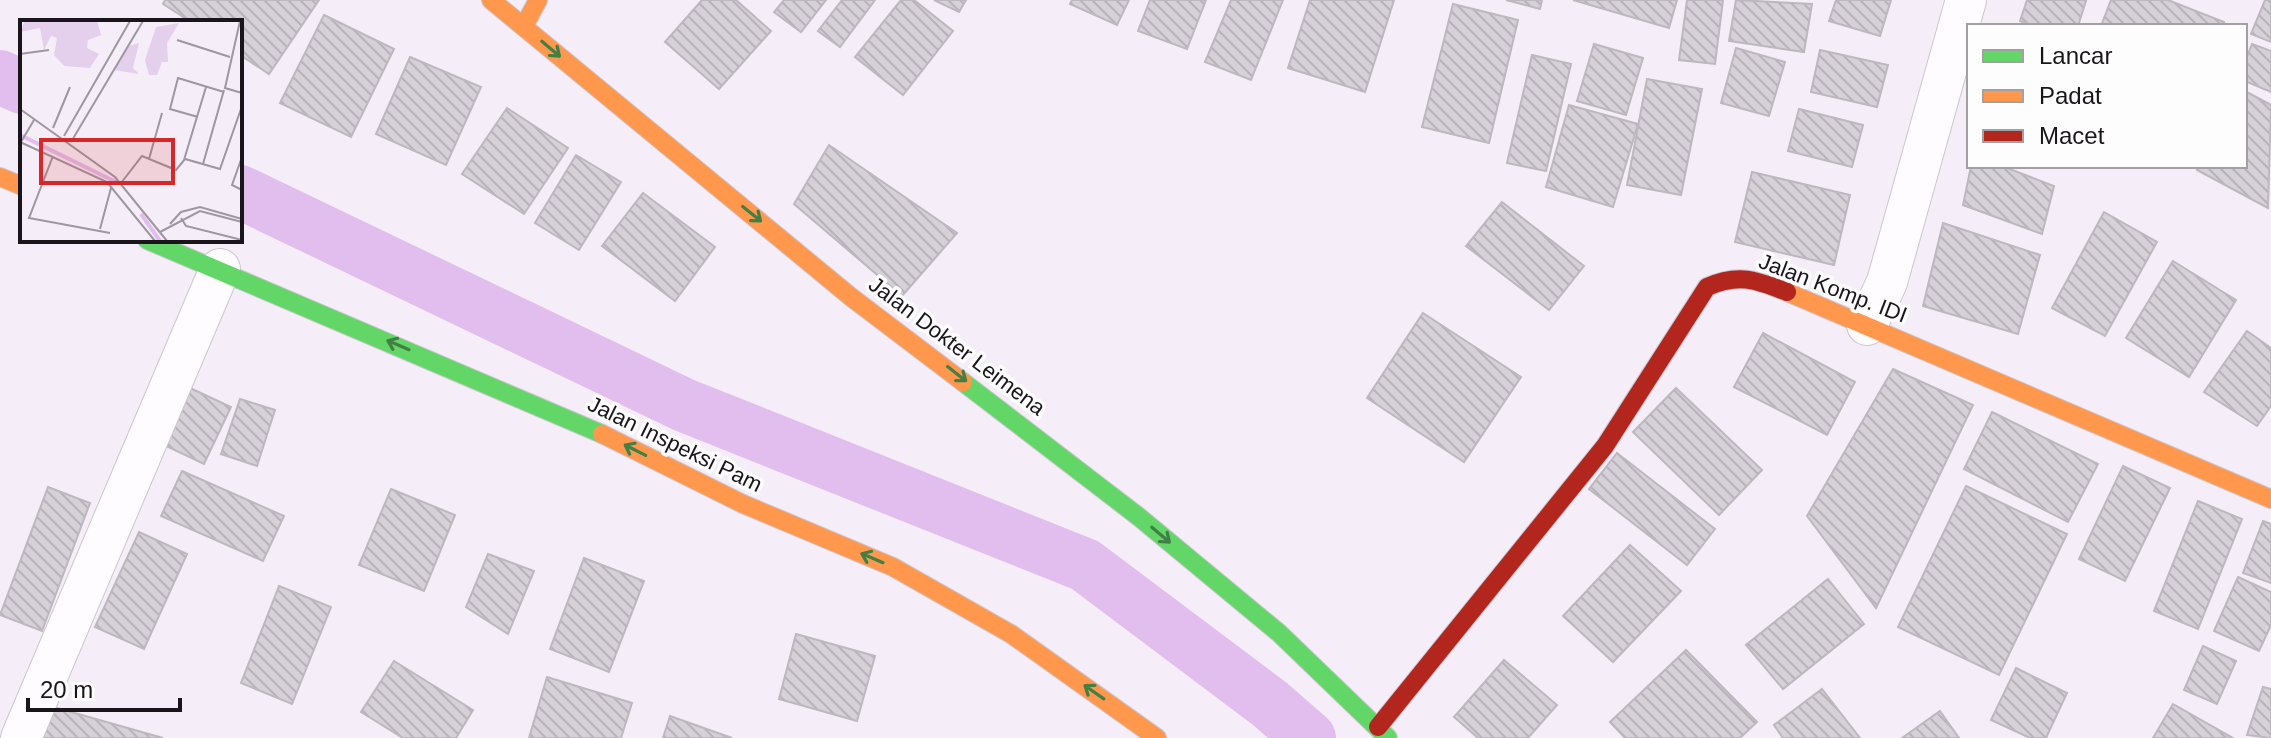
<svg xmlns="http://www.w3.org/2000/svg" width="2271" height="738" viewBox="0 0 2271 738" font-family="Arial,sans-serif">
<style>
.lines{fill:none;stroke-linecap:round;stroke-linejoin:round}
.canal{stroke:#e1beed;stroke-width:54}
.building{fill:url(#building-back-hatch);stroke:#bcb8be;stroke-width:2}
.street-casing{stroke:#ccc6ce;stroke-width:42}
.fast-casing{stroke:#ccc6ce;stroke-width:20}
.slow-casing{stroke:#ccc6ce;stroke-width:20}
.jam-casing{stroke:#ccc6ce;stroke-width:20}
.street{stroke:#fefcfe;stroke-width:40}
.fast{stroke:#63d668;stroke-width:18}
.slow{stroke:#ff974d;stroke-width:18}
.jam{stroke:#b3261e;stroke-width:18}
.oneway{stroke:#427f45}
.labels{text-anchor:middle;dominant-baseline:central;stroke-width:7;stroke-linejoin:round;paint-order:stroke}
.street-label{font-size:22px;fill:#19151a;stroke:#fdfdfd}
.inset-river{fill:none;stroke:#e1beed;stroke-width:4}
.inset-road{fill:none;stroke:#9d979f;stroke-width:2}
.view{fill:#d62828;fill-opacity:0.15;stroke:#d62828;stroke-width:4}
.inset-edge{fill:none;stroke:#19151a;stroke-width:4}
</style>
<defs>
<pattern id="building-back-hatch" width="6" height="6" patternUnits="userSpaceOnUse" patternTransform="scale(2)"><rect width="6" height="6" fill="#d6d1d8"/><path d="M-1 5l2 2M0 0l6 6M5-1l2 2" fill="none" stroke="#b7b3b9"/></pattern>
</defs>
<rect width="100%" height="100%" fill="#f5eef8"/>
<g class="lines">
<g class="canal">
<polyline points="0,77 22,87"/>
<polyline points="240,192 684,405 1085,565 1270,704 1309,738"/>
</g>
</g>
<g class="building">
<polygon points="165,0 319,0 269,74 240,55 240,22 191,22 163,4"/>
<polygon points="702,0 736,0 771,31 719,89 665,42"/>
<polygon points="784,0 826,0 801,32 774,12"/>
<polygon points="842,0 875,0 840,47 818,31"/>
<polygon points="901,0 914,0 953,31 903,95 855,57"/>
<polygon points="934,0 966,0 959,12"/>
<polygon points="1072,0 1129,0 1117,25 1070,4"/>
<polygon points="1150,0 1206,0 1187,49 1138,31"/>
<polygon points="1231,0 1283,0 1251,80 1205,62"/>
<polygon points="1310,0 1394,0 1365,92 1288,68"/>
<polygon points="1506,0 1542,0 1540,9"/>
<polygon points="1573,0 1677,0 1669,28"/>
<polygon points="1687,0 1723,0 1715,64 1679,60"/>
<polygon points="1736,0 1812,4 1804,52 1729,41"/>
<polygon points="1836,0 1891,0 1880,36 1829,21"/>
<polygon points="2027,0 2083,0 2086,1 2078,26 2035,26 2020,21"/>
<polygon points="2111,0 2168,0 2224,22 2222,26 2101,26"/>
<polygon points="2265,0 2271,0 2271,42 2251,34"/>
<polygon points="1453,4 1518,20 1489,143 1422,127"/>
<polygon points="324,15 394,49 351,137 280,103"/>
<polygon points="1594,44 1643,58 1626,115 1577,101"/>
<polygon points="2252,44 2271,51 2271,92 2245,81 2245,62"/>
<polygon points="1736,48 1785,62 1769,116 1721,103"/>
<polygon points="1820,50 1888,65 1877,107 1811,92"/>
<polygon points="1532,55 1571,64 1546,171 1507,163"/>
<polygon points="410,57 481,87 446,165 376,134"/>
<polygon points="1647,79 1702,89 1681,195 1627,185"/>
<polygon points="2245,91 2271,105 2268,208 2197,170 2199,166 2245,166"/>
<polygon points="1569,105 1638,124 1613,207 1546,187"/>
<polygon points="507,108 568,148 524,214 462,174"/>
<polygon points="1799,109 1863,125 1852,167 1788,151"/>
<polygon points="829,145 957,233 902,296 794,204"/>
<polygon points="576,155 621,182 579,250 535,223"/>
<polygon points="1971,166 2002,166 2054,186 2042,234 1963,205"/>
<polygon points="1752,172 1850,195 1834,265 1735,242"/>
<polygon points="643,193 715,247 675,301 602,246"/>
<polygon points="1502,202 1584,266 1549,310 1466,246"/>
<polygon points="2104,212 2157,242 2105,336 2052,308"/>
<polygon points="1943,223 2040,255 2018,334 1923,306"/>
<polygon points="2173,261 2236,300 2189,377 2126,338"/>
<polygon points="1423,313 1521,377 1464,462 1367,398"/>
<polygon points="2247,331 2271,348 2271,406 2257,426 2204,392"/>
<polygon points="1763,333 1855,382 1827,435 1734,387"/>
<polygon points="1893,369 1973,405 1876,608 1807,516"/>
<polygon points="190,388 231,407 204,464 162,444"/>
<polygon points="1676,388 1762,470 1719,515 1633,432"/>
<polygon points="240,399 275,410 257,466 221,454"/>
<polygon points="1992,412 2098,464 2068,522 1964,469"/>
<polygon points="1617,453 1715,529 1687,565 1589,489"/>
<polygon points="2123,466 2170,488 2125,581 2079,559"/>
<polygon points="182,471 284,516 263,561 161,516"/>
<polygon points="1966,486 2067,534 1999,675 1898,627"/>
<polygon points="48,487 90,503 42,631 0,615"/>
<polygon points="391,489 455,515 424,591 359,565"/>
<polygon points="2198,501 2242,519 2198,629 2154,611"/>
<polygon points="2263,521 2271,524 2271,583 2243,573"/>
<polygon points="139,532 187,554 144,649 95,627"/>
<polygon points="1630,545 1681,591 1613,662 1563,616"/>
<polygon points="488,554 534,571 508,634 466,607"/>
<polygon points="584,558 644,581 609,672 550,649"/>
<polygon points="2238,577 2271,592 2271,625 2259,651 2214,631"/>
<polygon points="1828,579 1864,624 1783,689 1746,645"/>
<polygon points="279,586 331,607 292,704 241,683"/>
<polygon points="796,634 875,656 857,721 779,699"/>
<polygon points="2203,646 2236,661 2217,704 2184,690"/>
<polygon points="1686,650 1757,722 1740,738 1625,738 1610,722"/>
<polygon points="1504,660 1557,705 1528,738 1478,738 1454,717"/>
<polygon points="394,661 473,710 456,738 403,738 361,712"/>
<polygon points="2016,668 2067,693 2046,738 2030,738 1991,720"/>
<polygon points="547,677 632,703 621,738 529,738"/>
<polygon points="2263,687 2271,689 2271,738 2247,735"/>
<polygon points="1822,689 1860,738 1783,738 1774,725"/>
<polygon points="2173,704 2233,738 2153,738"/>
<polygon points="50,706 163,738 41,738"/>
<polygon points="1940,711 1959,738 1902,738"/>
<polygon points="670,716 732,738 663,738"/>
</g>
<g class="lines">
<defs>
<g id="street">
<polyline points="1867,325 1887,282 1966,0"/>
<polyline points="21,738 220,269"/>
</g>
<g id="fast">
<polyline points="147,240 602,434"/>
<polyline points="963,382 1139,517 1279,633 1388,738"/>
</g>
<g id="slow">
<polyline points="491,0 851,297 963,382"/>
<polyline points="524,26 538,0"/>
<polyline points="0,177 22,186"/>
<polyline points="1787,292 2271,499"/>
<polyline points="602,434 743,504 893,567 1011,634 1157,738"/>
</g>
<path id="jam" d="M1378 727 1605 446 1707 287C1739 273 1756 280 1787 292"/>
</defs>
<use href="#street" class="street-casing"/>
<use href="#fast" class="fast-casing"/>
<use href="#slow" class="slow-casing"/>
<use href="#jam" class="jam-casing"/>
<use href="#street" class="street"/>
<use href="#fast" class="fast"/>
<use href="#slow" class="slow"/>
<use href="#jam" class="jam"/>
</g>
<defs><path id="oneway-shaft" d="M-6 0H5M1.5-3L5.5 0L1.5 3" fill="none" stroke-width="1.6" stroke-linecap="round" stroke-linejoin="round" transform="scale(2)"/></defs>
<g class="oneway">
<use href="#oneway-shaft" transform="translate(551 49) rotate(40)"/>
<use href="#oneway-shaft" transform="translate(752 214) rotate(39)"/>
<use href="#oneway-shaft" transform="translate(398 345) rotate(-157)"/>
<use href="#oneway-shaft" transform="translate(957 374) rotate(38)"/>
<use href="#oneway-shaft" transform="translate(635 450) rotate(-153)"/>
<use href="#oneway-shaft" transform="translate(1161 535) rotate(40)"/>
<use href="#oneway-shaft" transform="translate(872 558) rotate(-157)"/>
<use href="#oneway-shaft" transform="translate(1094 692) rotate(-145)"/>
</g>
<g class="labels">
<g class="street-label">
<text transform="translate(1833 288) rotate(21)">Jalan Komp. IDI</text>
<text transform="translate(957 346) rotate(37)">Jalan Dokter Leimena</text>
<text transform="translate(675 444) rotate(26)">Jalan Inspeksi Pam</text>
</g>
</g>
<g transform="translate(20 20)">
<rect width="222" height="222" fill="#f5eef8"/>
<path d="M5 1H77L81 15 68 20 67 28 79 34 70 48 44 46 34 35 37 18 31 16 24 30 20 8 0 12ZM159 3 147 23 148 42H142L137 55H129L125 40 136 7ZM119 23 113 48 119 54 94 50 109 26Z" fill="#e4cfec"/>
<path class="inset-river" d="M0 115 96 162M121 194 140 221"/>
<path class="inset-road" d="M220 1 205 68 222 73M157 20 210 37M0 34 29 30M0 89 95 157 147 221M178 97 150 89 158 58 204 72M33 108 50 67M44 116 110 1M0 122 87 162 135 221M1 122 14 100M51 122 123 1M33 136 9 198 90 213M222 137 212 165 222 170M129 139 142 93M164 140 186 67M183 144 204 70M101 163 122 136 156 150 165 139 200 149 222 86M161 198 166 206 222 220M150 204 161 192 180 187 222 199M80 209 91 168M140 212 180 191 222 202"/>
<path class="view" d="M21 120H153V163H21Z"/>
<rect width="222" height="222" class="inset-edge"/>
</g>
<rect x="1967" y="24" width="280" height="144" fill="#fdfdfd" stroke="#a2a0a2" stroke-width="2"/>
<rect x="1983" y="50" width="40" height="12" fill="#63d668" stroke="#a2a0a2" stroke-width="2"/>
<text x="2039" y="64" font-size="24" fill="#19151a">Lancar</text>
<rect x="1983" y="90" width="40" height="12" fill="#ff974d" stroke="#a2a0a2" stroke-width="2"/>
<text x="2039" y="104" font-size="24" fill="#19151a">Padat</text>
<rect x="1983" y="130" width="40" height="12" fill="#b3261e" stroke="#a2a0a2" stroke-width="2"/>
<text x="2039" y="144" font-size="24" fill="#19151a">Macet</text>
<path d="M28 698v12h152v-12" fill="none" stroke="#19151a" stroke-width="4"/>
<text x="40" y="698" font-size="24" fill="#19151a" stroke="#fdfdfd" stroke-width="6" paint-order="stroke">20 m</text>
</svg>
